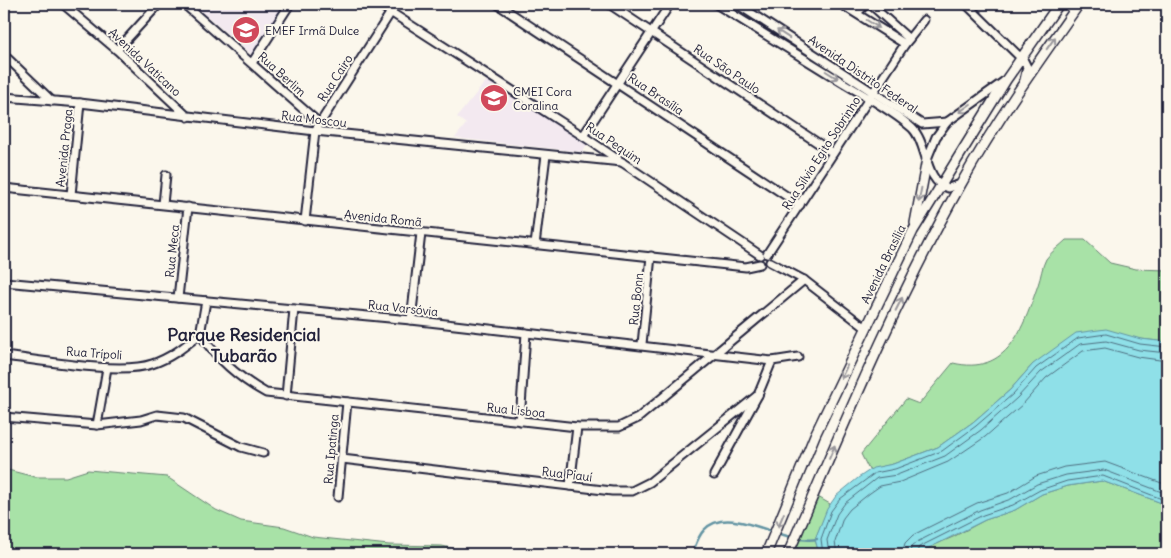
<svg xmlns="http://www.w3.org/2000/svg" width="1171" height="558" viewBox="0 0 1171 558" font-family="Delius,sans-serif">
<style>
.built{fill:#f3e9f0}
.green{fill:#a8e2a7;stroke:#658271}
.water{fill:#8fe0e8;stroke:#6394a3}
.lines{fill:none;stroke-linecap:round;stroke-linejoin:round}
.shore{stroke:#4e6e80;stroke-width:1}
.stream{stroke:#6394a3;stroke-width:2.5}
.minor-casing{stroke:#22223b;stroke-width:11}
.tertiary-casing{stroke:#22223b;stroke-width:12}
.minor{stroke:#fbf7ec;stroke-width:7}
.tertiary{stroke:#fbf7ec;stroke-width:9}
.oneway{stroke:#99979c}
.labels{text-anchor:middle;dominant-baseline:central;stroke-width:4;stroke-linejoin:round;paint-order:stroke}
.poi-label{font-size:12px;fill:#22223b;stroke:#fbf7ec;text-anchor:start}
.street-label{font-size:12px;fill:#22223b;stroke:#fbf7ec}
.district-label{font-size:18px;font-weight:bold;fill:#22223b;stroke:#fbf7ec}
</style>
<rect width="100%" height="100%" fill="#fbf7ec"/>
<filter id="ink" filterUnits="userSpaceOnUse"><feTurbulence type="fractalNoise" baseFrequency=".02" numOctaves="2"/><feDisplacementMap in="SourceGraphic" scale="10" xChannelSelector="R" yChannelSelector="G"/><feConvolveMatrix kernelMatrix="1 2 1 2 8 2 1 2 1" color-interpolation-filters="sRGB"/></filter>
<g filter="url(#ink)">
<g class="built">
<polygon points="193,4 285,4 252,55"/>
<polygon points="487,80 587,145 583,152 455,138 466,124 457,117"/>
</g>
<g class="green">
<path d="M1066 240H1085L1110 263 1136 269 1167 270V342L1141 339 1033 364 1010 390 973 422 938 447 893 464 869 470 861 454 906 399 919 404 953 363C1008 376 1023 328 1038 285 1041 277 1042 266 1046 259 1051 252 1060 246 1066 240Z"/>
<polygon points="4,469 35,477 66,477 88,470 167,477 216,510 241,521 284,527 313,537 389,545 442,546 476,554 4,554"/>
<polygon points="1102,481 1159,502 1167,508 1167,554 913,554 953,537 985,520 1015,510 1042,494 1068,486"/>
<polygon points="818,497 830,504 815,539 819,554 794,554"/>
</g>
<polygon class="water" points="1106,329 1141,339 1167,342 1167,508 1159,502 1102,481 1068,486 1042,494 1015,510 985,520 921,552 912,554 819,554 815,539 827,509 836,496 858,478 873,468 893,464 938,447 973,422 1010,390 1033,364 1076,333"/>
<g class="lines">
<g class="shore">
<polyline points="823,554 821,539 831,511 840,499 875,473 895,469 942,451 976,426 1013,394 1036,368 1078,338 1106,334 1140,344 1167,347"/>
<polyline points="829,554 827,540 837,514 845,503 877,478 897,475 945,456 981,430 1017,398 1041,372 1080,344 1106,341 1139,350 1167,353"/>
<polyline points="837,554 835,542 843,518 850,509 870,493 880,486 900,482 948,462 985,437 1023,404 1046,378 1083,351 1105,348 1138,357 1167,361"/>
<polyline points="902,554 905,543 913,535 977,503 1008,493 1036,476 1064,467 1105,462 1167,485"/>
<polyline points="910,554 911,547 917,542 980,510 1011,499 1037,484 1066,475 1104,470 1167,494"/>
<polyline points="916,554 919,547 983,515 1013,505 1040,490 1067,481 1103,476 1167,501"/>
</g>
<path class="stream" d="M692 554C695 547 698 536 704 530 730 502 784 546 817 539"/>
<defs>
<g id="minor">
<polyline points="63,4 117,50 188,117"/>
<polyline points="184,4 319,123"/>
<polyline points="378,4 583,136 760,255"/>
<polyline points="497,4 800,205"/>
<polyline points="609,4 833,153"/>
<path d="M716 4C758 30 800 56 842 82 865 96 892 110 912 128 928 143 924 182 948 188L961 184"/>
<polyline points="737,4 922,124 947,122 1003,82"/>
<polyline points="841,4 905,44"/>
<polyline points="852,4 857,13 866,4"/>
<polyline points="870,4 909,39"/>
<polyline points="966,4 1024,61 1027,67 1024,80"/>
<polyline points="117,50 159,4"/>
<polyline points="4,55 52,101"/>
<polyline points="252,63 290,4"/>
<polyline points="4,97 80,103 315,131 622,162"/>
<polyline points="583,136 670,4"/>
<polyline points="927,159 936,137 947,122"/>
<polyline points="4,188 746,267 760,264"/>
<polyline points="71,195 80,103"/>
<polyline points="163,204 166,175"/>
<polyline points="305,221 315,131 391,12"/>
<polyline points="535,245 546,155"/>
<polyline points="767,254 905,44 924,20"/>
<polyline points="770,262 804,280 866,328"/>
<polyline points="4,282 411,320 772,361 798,357"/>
<polyline points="178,298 188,207"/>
<polyline points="411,320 421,233"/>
<path d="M200 334C218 360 239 378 266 393L577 427H619L638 418 804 280"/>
<polyline points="642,344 651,256"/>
<path d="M4 356C39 360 121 375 152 364 171 358 185 346 200 334L206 301"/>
<polyline points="286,396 294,309"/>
<polyline points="4,417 97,425 141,420 157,415 184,418 241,447 263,453"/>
<polyline points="520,421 526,333"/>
<polyline points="97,425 107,368"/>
<polyline points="342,459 612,491 632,491 650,482 758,395"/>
<polyline points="714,475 758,395 772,361"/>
<polyline points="570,486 577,427"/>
<polyline points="338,497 347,402"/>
</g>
<g id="tertiary">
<polyline points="915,223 927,159"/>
<polyline points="766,554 815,435 913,231 1006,80 1059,4"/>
<path d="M788 554C842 429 894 303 961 184 996 121 1038 62 1079 4"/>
</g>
</defs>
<use href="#minor" class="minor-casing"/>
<use href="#tertiary" class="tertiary-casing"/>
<use href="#minor" class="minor"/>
<use href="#tertiary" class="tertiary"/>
</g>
<defs><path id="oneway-shaft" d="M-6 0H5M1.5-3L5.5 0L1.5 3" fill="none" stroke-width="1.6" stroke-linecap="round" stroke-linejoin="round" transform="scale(1.25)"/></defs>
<g class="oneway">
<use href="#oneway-shaft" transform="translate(873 24) rotate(32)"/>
<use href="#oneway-shaft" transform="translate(783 34) rotate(-147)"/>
<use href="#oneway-shaft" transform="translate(1051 43) rotate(-55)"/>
<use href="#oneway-shaft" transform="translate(832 75) rotate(32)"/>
<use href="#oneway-shaft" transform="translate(965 108) rotate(145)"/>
<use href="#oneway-shaft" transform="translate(920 195) rotate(101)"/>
<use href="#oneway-shaft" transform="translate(899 304) rotate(-63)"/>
<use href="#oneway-shaft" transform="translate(844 372) rotate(115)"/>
<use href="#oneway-shaft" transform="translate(832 452) rotate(-67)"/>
<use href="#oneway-shaft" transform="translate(781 520) rotate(113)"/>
</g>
</g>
<defs>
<symbol id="school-disc" viewBox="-11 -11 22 22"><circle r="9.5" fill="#d1495b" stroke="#fbf7ec"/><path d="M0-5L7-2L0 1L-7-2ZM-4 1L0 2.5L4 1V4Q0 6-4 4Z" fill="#fff"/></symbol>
</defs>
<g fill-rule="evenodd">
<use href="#school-disc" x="230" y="14" width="32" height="32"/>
<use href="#school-disc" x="478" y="82" width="32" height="32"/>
</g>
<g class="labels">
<g class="poi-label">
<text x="265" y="30">EMEF Irmã Dulce</text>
<text x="513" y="91">CMEI Cora<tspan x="513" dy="14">Coralina</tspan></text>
</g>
<g class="street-label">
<text transform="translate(145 62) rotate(43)">Avenida Vaticano</text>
<text transform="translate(727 69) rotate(34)">Rua São Paulo</text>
<text transform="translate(282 74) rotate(42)">Rua Berlim</text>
<text transform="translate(863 74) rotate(34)">Avenida Distrito Federal</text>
<text transform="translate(335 78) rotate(-57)">Rua Cairo</text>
<text transform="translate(656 94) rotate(34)">Rua Brasília</text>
<text transform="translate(314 119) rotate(7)">Rua Moscou</text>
<text transform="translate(614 143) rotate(34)">Rua Pequim</text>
<text transform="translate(64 148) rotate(-84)">Avenida Praga</text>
<text transform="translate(821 153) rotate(-57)">Rua Sílvio Egito Sobrinho</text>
<text transform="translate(383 218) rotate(6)">Avenida Romã</text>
<text transform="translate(172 251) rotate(-84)">Rua Meca</text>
<text transform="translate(883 264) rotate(-64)">Avenida Brasília</text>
<text transform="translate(636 299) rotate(-84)">Rua Bonn</text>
<text transform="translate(403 308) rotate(6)">Rua Varsóvia</text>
<text transform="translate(94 353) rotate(4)">Rua Trípoli</text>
<text transform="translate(516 410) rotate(6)">Rua Lisboa</text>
<text transform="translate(331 449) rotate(-85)">Rua Ipatinga</text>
<text transform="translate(567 474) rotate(7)">Rua Piauí</text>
</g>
<g class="district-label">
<text x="244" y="334">Parque Residencial<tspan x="244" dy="21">Tubarão</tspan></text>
</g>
</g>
<rect width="1171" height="558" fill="none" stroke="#fbf7ec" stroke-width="20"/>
<rect x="10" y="10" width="1151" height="538" fill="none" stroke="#22223b" stroke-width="2" filter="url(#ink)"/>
</svg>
